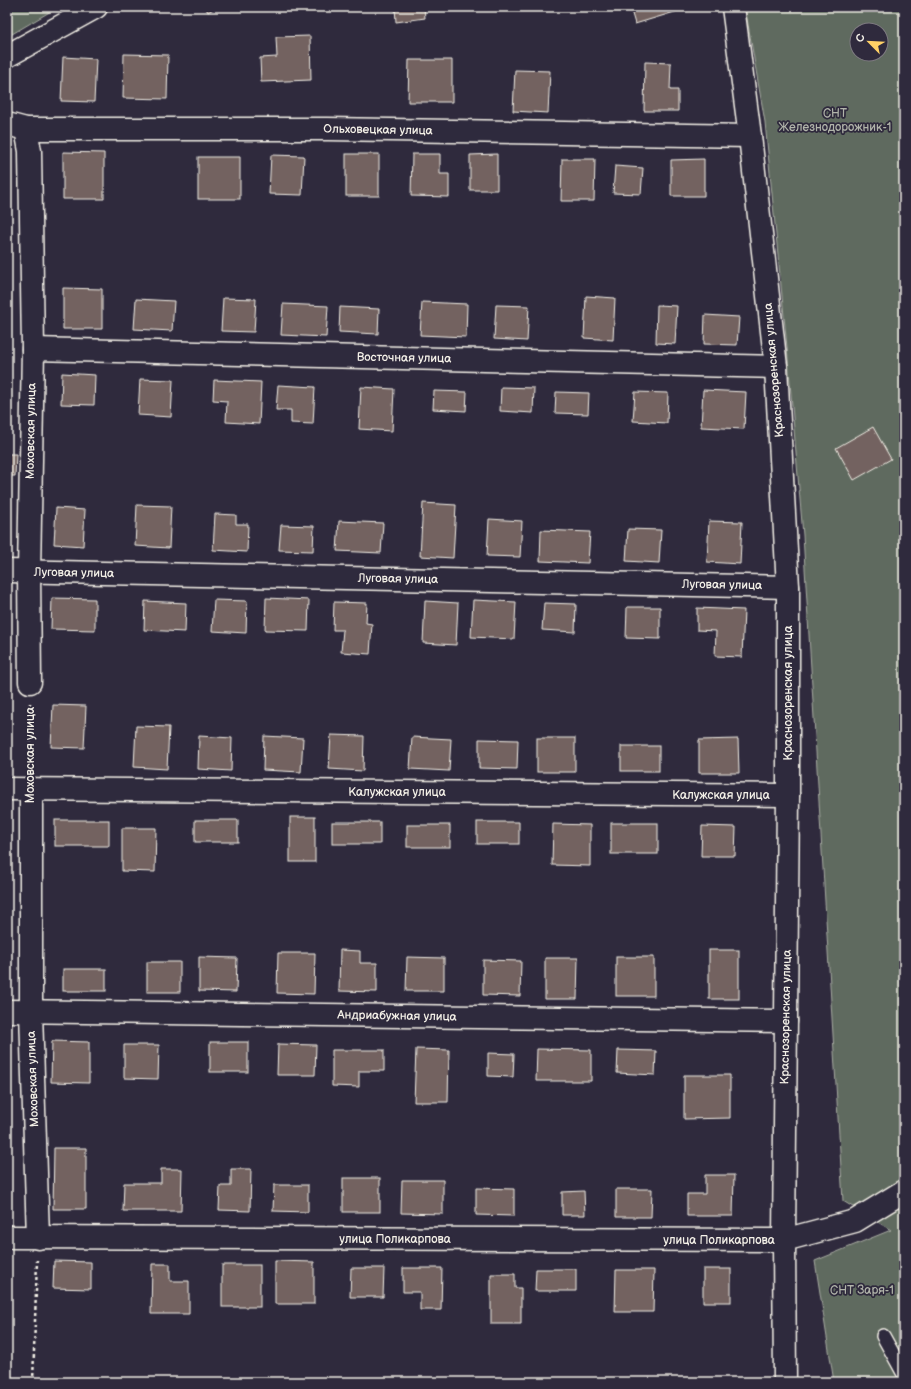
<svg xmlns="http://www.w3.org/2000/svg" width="911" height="1389" viewBox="0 0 911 1389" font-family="'Balsamiq Sans',sans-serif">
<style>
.green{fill:#5f6a5f;stroke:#aaaea4;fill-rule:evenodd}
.building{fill:#736260;stroke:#f4f1e8}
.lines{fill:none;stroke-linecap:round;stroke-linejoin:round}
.lane-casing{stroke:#f4f1e8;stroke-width:16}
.street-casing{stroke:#f4f1e8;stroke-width:25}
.path{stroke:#f4f1e8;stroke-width:2.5;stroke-dasharray:3 3;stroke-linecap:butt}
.lane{stroke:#2f2a3d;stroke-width:13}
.street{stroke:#2f2a3d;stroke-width:22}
.labels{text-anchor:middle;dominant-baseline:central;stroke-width:3.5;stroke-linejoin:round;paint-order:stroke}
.park-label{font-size:12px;fill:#b1b4aa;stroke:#2f2a3d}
.street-label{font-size:12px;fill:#f4f1e8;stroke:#2f2a3d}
</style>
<rect width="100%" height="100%" fill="#2f2a3d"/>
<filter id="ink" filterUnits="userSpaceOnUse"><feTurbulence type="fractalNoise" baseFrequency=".025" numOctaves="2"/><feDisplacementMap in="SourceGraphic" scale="8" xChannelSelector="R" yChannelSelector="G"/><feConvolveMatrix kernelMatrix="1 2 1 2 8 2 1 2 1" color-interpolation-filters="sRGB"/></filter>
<g filter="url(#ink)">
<g class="green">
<polygon points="7,7 58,7 7,37"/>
<path d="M745 7H904V1382H834L815 1261 891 1230 843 1201 803 535 787 347 765 122ZM857 30H881V54H857Z"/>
</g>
<g class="building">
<polygon points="205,7 217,7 208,12"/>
<polygon points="395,7 424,7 425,18 396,22"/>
<polygon points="630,7 687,7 688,8 635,24"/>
<polygon points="310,36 311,80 261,82 260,58 277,57 276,37"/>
<polygon points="124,54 168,55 167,99 123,98"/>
<polygon points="63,57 96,59 94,102 61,101"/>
<polygon points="409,60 452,60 452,102 408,102"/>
<polygon points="645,62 671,63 670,90 678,90 678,111 644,111"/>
<polygon points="515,70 550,71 548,113 513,111"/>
<polygon points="63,152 104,153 104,199 63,199"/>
<rect x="346" y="154" width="33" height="42"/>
<polygon points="412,154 440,154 440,174 449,174 449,197 411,196"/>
<polygon points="497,154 497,190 470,190 470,155"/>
<polygon points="271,155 304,156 302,195 269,194"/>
<rect x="198" y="157" width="42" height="42"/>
<polygon points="562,159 595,159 594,201 561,201"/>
<polygon points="704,159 704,196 671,196 671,160"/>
<polygon points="615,166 643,168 641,194 613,193"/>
<polygon points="63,288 102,289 102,329 63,329"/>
<polygon points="586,296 615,298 613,340 584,338"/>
<polygon points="223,298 256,299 254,332 221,331"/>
<polygon points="136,299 174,301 172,331 134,329"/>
<polygon points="422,302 467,304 466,337 420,335"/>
<polygon points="283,304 328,306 326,337 281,335"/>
<polygon points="496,305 529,306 527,341 494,339"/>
<polygon points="657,305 677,306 675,344 656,343"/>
<polygon points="340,307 379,309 378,334 339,332"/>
<polygon points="705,315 739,317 737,345 704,344"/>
<polygon points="62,373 95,375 94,405 61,404"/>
<polygon points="140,379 173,380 171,417 138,415"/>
<polygon points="214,380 261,382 259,424 226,422 227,401 213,400"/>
<polygon points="278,385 315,387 313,424 291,423 291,410 276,410"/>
<polygon points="361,387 394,389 392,431 359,429"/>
<polygon points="501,387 534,388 533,413 500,411"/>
<polygon points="703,390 746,392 744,429 701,427"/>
<polygon points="434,391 467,392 466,411 433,409"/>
<polygon points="556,392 589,393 588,414 555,413"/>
<polygon points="635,392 668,393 667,423 633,421"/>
<polygon points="873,427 891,459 854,480 836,448"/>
<polygon points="7,454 16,454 15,476 7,476"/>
<polygon points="423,503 456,505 453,558 420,556"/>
<polygon points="137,505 171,506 169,548 135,546"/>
<polygon points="56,508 85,510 83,546 54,544"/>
<polygon points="215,514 236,515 236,524 248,524 247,552 213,550"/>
<polygon points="489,519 522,521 520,557 487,556"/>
<polygon points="339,521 383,523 381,553 337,551"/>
<polygon points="709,521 742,522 740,564 707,562"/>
<polygon points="281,525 314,526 313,551 279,550"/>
<polygon points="628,529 661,530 659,563 626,561"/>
<polygon points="541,530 590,532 588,563 540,561"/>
<polygon points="52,598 95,599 95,630 51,629"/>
<polygon points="266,598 309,600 308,631 265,630"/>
<polygon points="214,600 247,601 246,633 212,631"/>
<polygon points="473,600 516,602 514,639 471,637"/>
<polygon points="145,601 186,603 185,632 144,630"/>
<polygon points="425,601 458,603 456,645 423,643"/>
<polygon points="334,602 367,603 366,623 372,624 370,654 341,652 343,630 333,630"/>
<polygon points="544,603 576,604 575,632 542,630"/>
<polygon points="627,607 660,607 660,639 626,638"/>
<polygon points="697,608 744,610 742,657 715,656 716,631 697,630"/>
<polygon points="53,705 86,706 84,748 51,747"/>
<polygon points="136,726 169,727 167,769 134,767"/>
<polygon points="331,735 364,736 363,771 329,769"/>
<polygon points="199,736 232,738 231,771 198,769"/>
<polygon points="264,736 303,738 301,772 263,770"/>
<polygon points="412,737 451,739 449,771 410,769"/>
<rect x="537" y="738" width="38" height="34"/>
<polygon points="479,739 518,740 517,769 479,768"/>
<polygon points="738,739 739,773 699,773 699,740"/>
<rect x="621" y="746" width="38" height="25"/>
<rect x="290" y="817" width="25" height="45"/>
<rect x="55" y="820" width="54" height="26"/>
<rect x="195" y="820" width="43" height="22"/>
<rect x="332" y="822" width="48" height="22"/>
<rect x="477" y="822" width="42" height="22"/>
<rect x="611" y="823" width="47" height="31"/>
<polygon points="553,824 590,825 590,866 552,865"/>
<rect x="407" y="825" width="43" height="22"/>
<polygon points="702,826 736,827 735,856 701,856"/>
<polygon points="122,828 156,828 155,872 122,871"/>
<polygon points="340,950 360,951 360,963 377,963 377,992 339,991"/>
<rect x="709" y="950" width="30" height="49"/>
<polygon points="278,953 315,953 314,994 277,993"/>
<polygon points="199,957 237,958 236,992 199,991"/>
<polygon points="407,957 444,958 444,991 406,991"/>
<rect x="616" y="957" width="38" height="39"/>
<polygon points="545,958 578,958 577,999 545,999"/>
<polygon points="483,960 521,961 520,996 483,995"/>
<rect x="147" y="962" width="33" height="30"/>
<rect x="63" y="969" width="43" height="22"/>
<polygon points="52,1041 89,1042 89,1083 51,1082"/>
<rect x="210" y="1042" width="38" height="30"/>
<polygon points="278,1044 316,1045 315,1075 277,1075"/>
<polygon points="124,1045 159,1045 158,1079 124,1078"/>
<polygon points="416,1049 449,1050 448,1102 414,1102"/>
<polygon points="537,1049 591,1050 591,1081 536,1081"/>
<polygon points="332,1050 384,1050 384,1071 359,1071 359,1087 332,1086"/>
<polygon points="618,1050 656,1051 655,1075 617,1073"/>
<polygon points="488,1053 514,1054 513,1077 488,1076"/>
<polygon points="684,1075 730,1075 730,1118 684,1119"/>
<polygon points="54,1148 86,1148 86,1209 53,1209"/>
<polygon points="161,1169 182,1169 181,1211 123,1211 124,1183 161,1183"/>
<polygon points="231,1169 251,1169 250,1211 219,1210 220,1186 231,1186"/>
<polygon points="705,1175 734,1175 733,1216 687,1216 687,1194 705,1194"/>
<rect x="343" y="1178" width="37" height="34"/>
<polygon points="402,1180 443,1180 443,1214 401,1213"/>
<polygon points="274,1185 308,1185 308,1212 273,1211"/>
<polygon points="476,1188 514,1189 514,1216 476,1215"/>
<polygon points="616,1189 652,1189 651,1217 616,1217"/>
<polygon points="584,1191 585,1215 562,1215 562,1192"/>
<polygon points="54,1261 91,1262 91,1289 53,1288"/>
<polygon points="275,1261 314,1262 314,1304 275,1304"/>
<polygon points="152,1264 170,1264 170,1281 189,1281 189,1314 151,1314"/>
<rect x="222" y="1265" width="38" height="42"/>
<polygon points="351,1268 384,1268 383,1297 350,1297"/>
<polygon points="403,1268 442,1268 441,1310 420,1310 420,1292 403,1292"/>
<polygon points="536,1269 576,1269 576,1291 535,1291"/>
<rect x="703" y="1269" width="28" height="33"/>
<polygon points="616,1270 654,1270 653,1312 615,1312"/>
<polygon points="491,1274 515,1274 515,1288 521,1288 521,1324 491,1324"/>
</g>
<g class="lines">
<defs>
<polyline id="lane" points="883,1336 904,1374"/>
<g id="street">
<polyline points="733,7 750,136 776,367 788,587 788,795 784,1240 785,1382"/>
<polyline points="7,56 96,7"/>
<polyline points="7,124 26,129 328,129 750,136"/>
<polyline points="26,129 30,151 33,349 29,572 30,682"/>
<polyline points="33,349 776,367"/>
<polyline points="7,571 788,587"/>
<polyline points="7,789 788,795"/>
<polyline points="31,790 31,1012 38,1238"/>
<polyline points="7,1011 786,1021"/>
<polyline points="7,1237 784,1240 855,1221 904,1191"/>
</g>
</defs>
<use href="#lane" class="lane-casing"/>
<use href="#street" class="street-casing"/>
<g class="path">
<polyline points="30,703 31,768"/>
<polyline points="33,1382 37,1260"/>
</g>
<use href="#lane" class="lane"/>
<use href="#street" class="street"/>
</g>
</g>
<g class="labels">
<g class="park-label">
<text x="835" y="113">СНТ<tspan x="835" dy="14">Железнодорожник-1</tspan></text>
<text x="862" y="1290">СНТ Заря-1</text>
</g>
<g class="street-label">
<text transform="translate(378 130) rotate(1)">Ольховецкая улица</text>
<text transform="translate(404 358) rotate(1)">Восточная улица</text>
<text transform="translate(774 370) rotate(-95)">Краснозоренская улица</text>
<text transform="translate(31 431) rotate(-89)">Моховская улица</text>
<text transform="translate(74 573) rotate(1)">Луговая улица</text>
<text transform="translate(398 579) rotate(1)">Луговая улица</text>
<text transform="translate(722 585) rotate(1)">Луговая улица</text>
<text transform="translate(788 693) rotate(-90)">Краснозоренская улица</text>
<text transform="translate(30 755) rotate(-90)">Моховская улица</text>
<text x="397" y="792">Калужская улица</text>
<text x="721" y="795">Калужская улица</text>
<text transform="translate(397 1016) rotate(1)">Андриабужная улица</text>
<text transform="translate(786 1017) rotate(-89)">Краснозоренская улица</text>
<text transform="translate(33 1079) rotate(-92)">Моховская улица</text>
<text x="395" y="1239">улица Поликарпова</text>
<text x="719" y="1240">улица Поликарпова</text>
</g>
</g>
<rect width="911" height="1389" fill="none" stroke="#2f2a3d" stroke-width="24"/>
<rect x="12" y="12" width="887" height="1365" fill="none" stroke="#f4f1e8" stroke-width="1.5" filter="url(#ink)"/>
<g transform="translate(869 42) rotate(294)"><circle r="19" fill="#2f2a3d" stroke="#7e7a81"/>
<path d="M0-3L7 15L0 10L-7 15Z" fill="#ffd166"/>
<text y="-6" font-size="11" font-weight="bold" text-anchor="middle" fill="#f4f1e8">С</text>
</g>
</svg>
